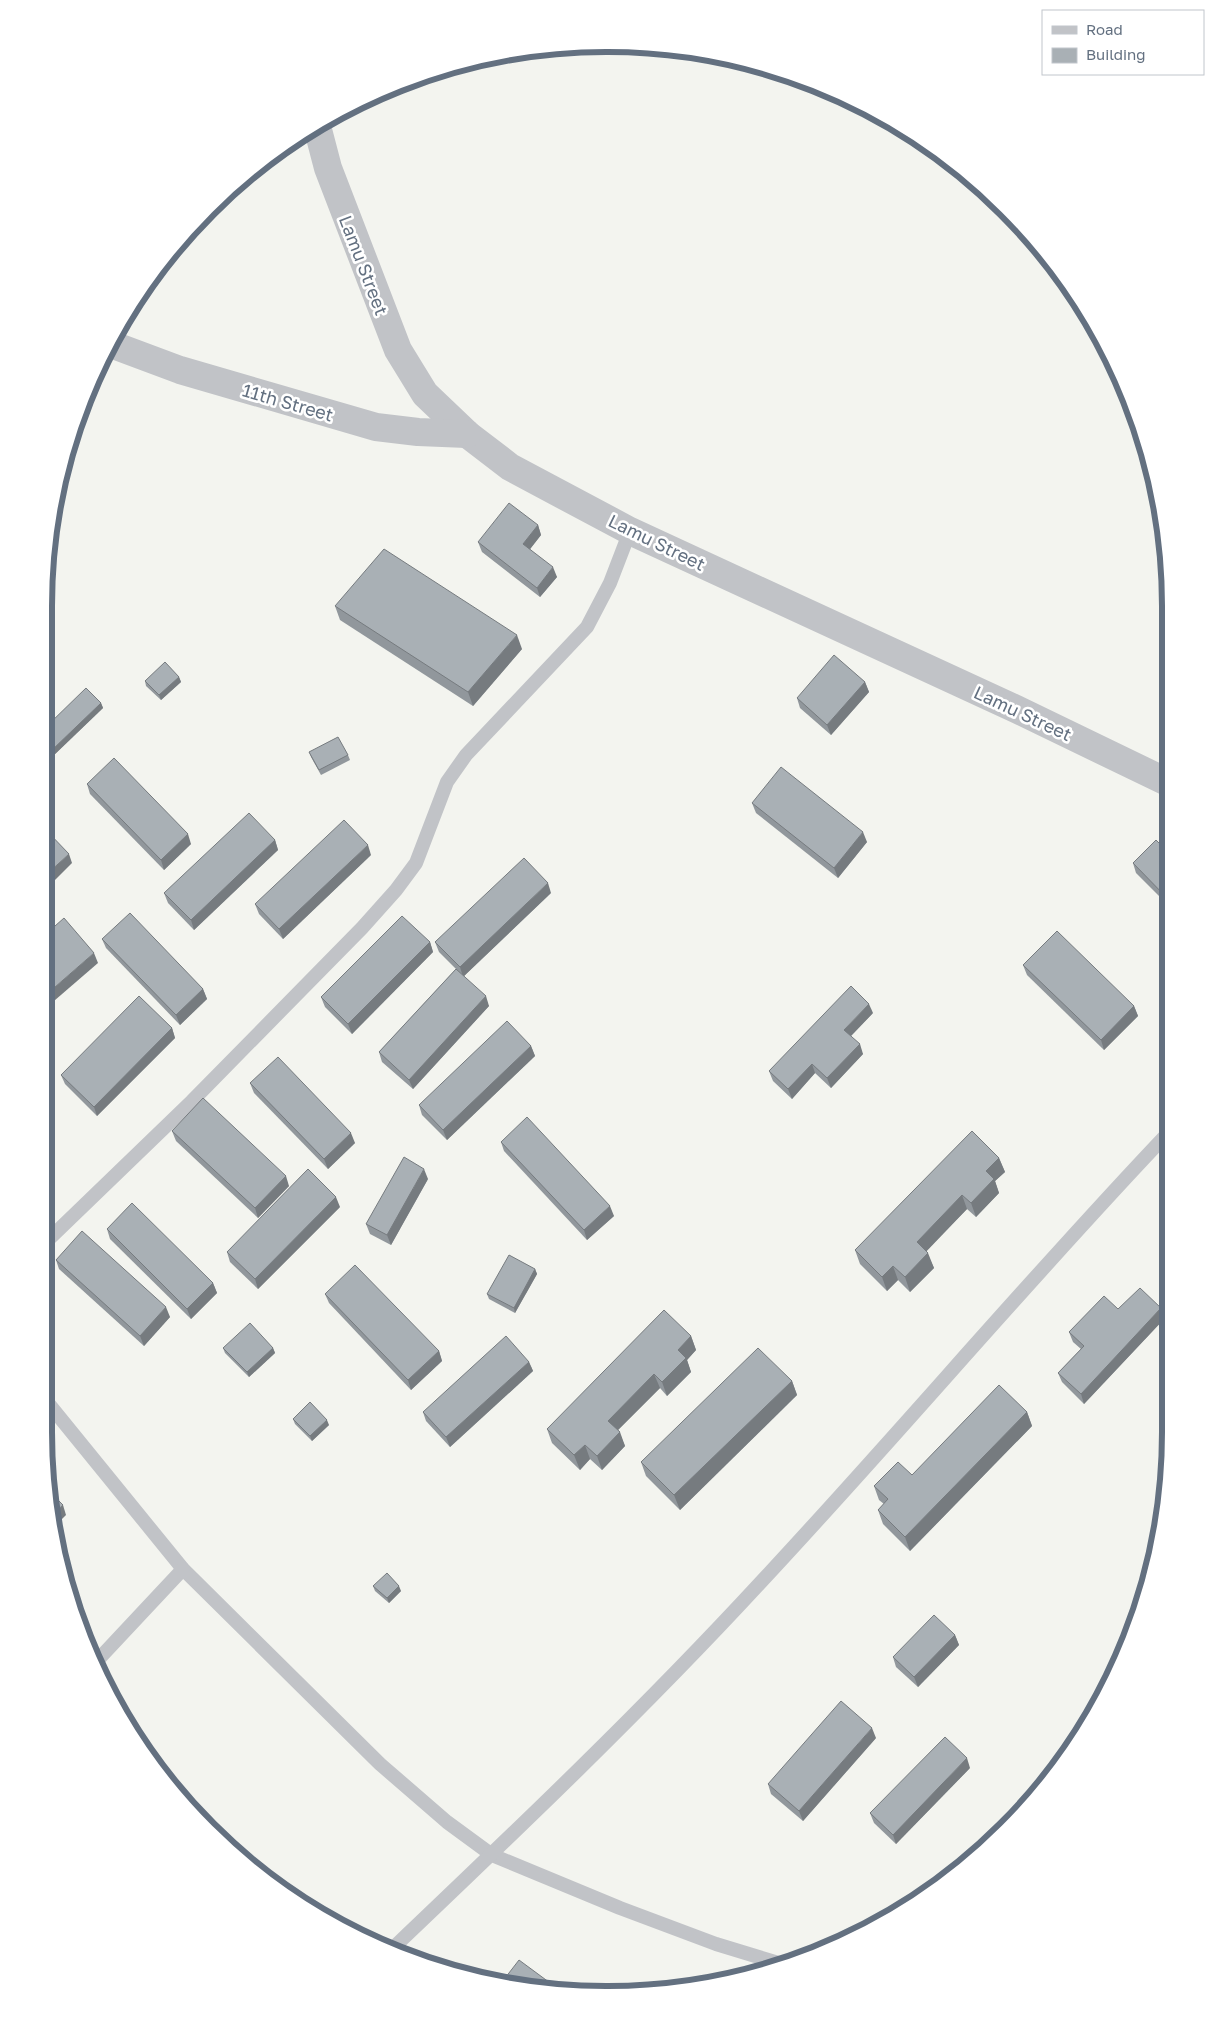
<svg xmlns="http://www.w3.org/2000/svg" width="1214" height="2038" viewBox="0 0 1214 2038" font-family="'Golos Text',sans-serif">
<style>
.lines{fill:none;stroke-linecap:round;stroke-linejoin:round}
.service{stroke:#c1c3c7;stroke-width:14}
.minor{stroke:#c1c3c7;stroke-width:28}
.wall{fill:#91979c}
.shaded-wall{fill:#767b7f}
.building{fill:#a9b0b5;stroke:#767b7f}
.labels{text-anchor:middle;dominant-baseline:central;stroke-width:5;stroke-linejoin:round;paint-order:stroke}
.street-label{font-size:18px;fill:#637080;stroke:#fff}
.rim{fill:none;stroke:#637080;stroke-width:6}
</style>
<rect width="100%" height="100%" fill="#f3f4ef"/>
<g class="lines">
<g class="service">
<polyline points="48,1240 192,1101 362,928 396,890 416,863 447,782 466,755 587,627 610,583 630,531"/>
<polyline points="48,1403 183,1569 380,1764 447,1822 492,1855 620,1908 716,1944 785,1965"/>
<polyline points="95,1663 183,1569"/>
<path d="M391 1950C517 1830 643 1710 761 1582 899 1434 1029 1279 1169 1132"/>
</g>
<g class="minor">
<polyline points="317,126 328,168 398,350 425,394 467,434 510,467 630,531 1016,709 1169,783"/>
<polyline points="113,345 180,370 376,427 418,432 467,434"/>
</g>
</g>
<g class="wall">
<polygon points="538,525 541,535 530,549 557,577 540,597 482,552 478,542"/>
<polygon points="335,606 522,649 473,706 340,620"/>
<polygon points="179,677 181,682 161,700 146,686 145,681"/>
<polygon points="865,682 869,692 831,735 800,708 797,698"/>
<polygon points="101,703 103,708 53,756 46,749 46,727"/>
<polygon points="309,752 348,755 350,760 321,775 311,757"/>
<polygon points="87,784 191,844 164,870 90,794"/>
<polygon points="752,803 867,842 838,878 756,813"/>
<polygon points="275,840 278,850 194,930 168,903 164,893"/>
<polygon points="1169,853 1169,906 1136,873 1133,863"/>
<polygon points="371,855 283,939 259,914 255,904"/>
<polygon points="551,893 464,976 489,1006 413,1089 382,1062 379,1052 456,969 439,952 435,942"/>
<polygon points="102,939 203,989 207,999 180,1025 106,948"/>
<polygon points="430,942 433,952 352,1034 325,1007 321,997"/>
<polygon points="1023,965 1134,1006 1138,1016 1104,1050 1027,975"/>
<polygon points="873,1013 851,1036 863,1054 831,1088 815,1073 792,1099 773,1081 769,1071"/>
<polygon points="172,1028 175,1038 97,1116 65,1084 61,1075"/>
<polygon points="531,1046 535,1056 447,1140 422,1115 419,1105"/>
<polygon points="250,1083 355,1143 328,1169 254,1093"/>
<polygon points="172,1131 289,1186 258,1218 176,1141"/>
<polygon points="501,1142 614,1216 587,1240 504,1151"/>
<polygon points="999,1158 1005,1172 995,1181 999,1193 976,1217 967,1209 926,1251 934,1268 910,1292 898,1280 887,1291 860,1264 855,1250"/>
<polygon points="428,1179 391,1245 370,1234 366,1224"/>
<polygon points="340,1207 258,1289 230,1262 227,1252"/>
<polygon points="107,1229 213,1283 217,1293 191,1319 110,1239"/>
<polygon points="56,1260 170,1317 144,1346 59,1269"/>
<polygon points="535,1269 537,1274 515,1313 489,1299 487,1294"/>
<polygon points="325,1294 439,1351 442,1361 411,1390 329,1303"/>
<polygon points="1161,1308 1165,1318 1084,1404 1062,1382 1058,1373 1081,1349 1073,1342 1069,1332 1118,1309"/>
<polygon points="691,1336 696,1350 687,1360 691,1372 667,1396 660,1388 618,1430 625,1446 602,1470 590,1459 580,1470 552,1443 547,1429"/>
<polygon points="223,1348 273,1348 275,1353 249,1377 225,1353"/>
<polygon points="529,1362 533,1371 450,1447 426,1421 423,1412"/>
<polygon points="792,1381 797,1395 680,1510 646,1476 641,1462"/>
<polygon points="1027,1412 1032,1426 910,1551 883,1524 878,1510 884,1504 879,1500 874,1486 912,1475"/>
<polygon points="293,1419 329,1425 312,1441 295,1424"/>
<polygon points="373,1586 401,1591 389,1603 375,1591"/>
<polygon points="955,1635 959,1645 918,1687 896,1667 893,1657"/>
<polygon points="876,1738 803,1821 771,1794 768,1784"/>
<polygon points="970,1768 896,1844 874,1823 870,1813"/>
</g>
<g class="shaded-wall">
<polygon points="538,525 541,535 527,553 523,544"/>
<polygon points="553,567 557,577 540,597 537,588"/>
<polygon points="517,635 522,649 473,706 468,692"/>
<polygon points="179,677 181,682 161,700 159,695"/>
<polygon points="865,682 869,692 831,735 827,725"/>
<polygon points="101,703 103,708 53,756 51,751"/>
<polygon points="863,832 867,842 838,878 834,868"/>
<polygon points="188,834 191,844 164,870 161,860"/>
<polygon points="275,840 278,850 194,930 191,920"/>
<polygon points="368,845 371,855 283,939 279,929"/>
<polygon points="69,854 72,863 46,889 46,875"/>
<polygon points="548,883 551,893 463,977 460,967"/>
<polygon points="430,942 433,952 352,1034 348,1024"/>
<polygon points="94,953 98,963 47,1007 47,994"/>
<polygon points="203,989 207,999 180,1025 176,1015"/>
<polygon points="486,996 489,1006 413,1089 409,1080"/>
<polygon points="869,1004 873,1013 848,1039 844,1030"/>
<polygon points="1134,1006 1138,1016 1104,1050 1101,1040"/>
<polygon points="172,1028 175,1038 97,1116 94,1107"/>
<polygon points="860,1044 863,1054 831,1088 827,1078"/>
<polygon points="531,1046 535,1056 447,1140 443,1130"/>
<polygon points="812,1064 815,1073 792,1099 788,1089"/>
<polygon points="351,1133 355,1143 328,1169 324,1159"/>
<polygon points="47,1134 50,1141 47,1144"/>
<polygon points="999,1158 1005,1172 995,1181 999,1193 976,1217 971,1203 986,1171"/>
<polygon points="424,1169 428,1179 391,1245 387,1235"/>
<polygon points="286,1176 289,1186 258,1218 255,1208"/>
<polygon points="962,1195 967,1209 922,1256 917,1242"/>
<polygon points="336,1197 340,1207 258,1289 255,1279"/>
<polygon points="610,1206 614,1216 587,1240 584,1230"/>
<polygon points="928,1253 934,1268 910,1292 905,1277"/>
<polygon points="893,1266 898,1280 887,1291 882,1277"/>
<polygon points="535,1269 537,1274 515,1313 514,1308"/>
<polygon points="213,1283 217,1293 191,1319 187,1309"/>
<polygon points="166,1307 170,1317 144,1346 140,1336"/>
<polygon points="1161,1308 1165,1318 1084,1404 1081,1394"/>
<polygon points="691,1336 696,1350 687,1360 691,1372 667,1396 662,1382 678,1350"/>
<polygon points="273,1348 275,1353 249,1377 247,1372"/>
<polygon points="439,1351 442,1361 411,1390 408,1380"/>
<polygon points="529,1362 533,1371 450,1447 446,1437"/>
<polygon points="654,1374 660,1388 613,1435 608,1421"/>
<polygon points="792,1381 797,1395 680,1510 674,1495"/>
<polygon points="1027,1412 1032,1426 910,1551 905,1537"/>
<polygon points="327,1420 329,1425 312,1441 310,1436"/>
<polygon points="620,1432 625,1446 602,1470 597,1456"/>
<polygon points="585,1445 590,1459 580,1470 574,1455"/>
<polygon points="63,1505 66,1515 54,1527 51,1516"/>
<polygon points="399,1586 401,1591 389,1603 387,1598"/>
<polygon points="955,1635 959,1645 918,1687 914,1677"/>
<polygon points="872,1728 876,1738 803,1821 799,1811"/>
<polygon points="967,1758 970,1768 896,1844 893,1835"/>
</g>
<g class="building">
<polygon points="509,503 538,525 523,544 553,567 537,588 478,542"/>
<polygon points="384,549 517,635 468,692 335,606"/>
<polygon points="834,655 865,682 827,725 797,698"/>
<polygon points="165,662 179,677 159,695 145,681"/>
<polygon points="86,688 101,703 51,751 46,746 46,727"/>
<polygon points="338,737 348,755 319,770 309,752"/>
<polygon points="114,758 188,834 161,860 87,784"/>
<polygon points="781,767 863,832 834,868 752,803"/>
<polygon points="249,813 275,840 191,920 164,893"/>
<polygon points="344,820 368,845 279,929 255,904"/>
<polygon points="46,830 69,854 46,875"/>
<polygon points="1156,840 1169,853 1169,900 1133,863"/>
<polygon points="524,858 548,883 460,967 435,942"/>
<polygon points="130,913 203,989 176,1015 102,939"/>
<polygon points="402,916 430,942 348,1024 321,997"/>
<polygon points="64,918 94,953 47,994 46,934"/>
<polygon points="1057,931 1134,1006 1101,1040 1023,965"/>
<polygon points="456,969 486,996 409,1080 379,1052"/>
<polygon points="851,986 869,1004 844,1030 860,1044 827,1078 812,1064 788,1089 769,1071"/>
<polygon points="139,996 172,1028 94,1107 61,1075"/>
<polygon points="507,1021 531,1046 443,1130 419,1105"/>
<polygon points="278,1057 351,1133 324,1159 250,1083"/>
<polygon points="203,1098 286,1176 255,1208 172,1131"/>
<polygon points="527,1117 610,1206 584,1230 501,1142"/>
<polygon points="972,1131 999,1158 986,1171 994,1179 971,1203 962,1195 917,1242 928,1253 905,1277 893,1266 882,1277 855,1250"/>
<polygon points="404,1157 424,1169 387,1235 366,1224"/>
<polygon points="308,1169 336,1197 255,1279 227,1252"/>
<polygon points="132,1203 213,1283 187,1309 107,1229"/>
<polygon points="82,1231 166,1307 140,1336 56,1260"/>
<polygon points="509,1255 535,1269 514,1308 487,1294"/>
<polygon points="355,1265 439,1351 408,1380 325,1294"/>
<polygon points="1140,1288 1161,1308 1081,1394 1058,1373 1084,1346 1069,1332 1104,1296 1118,1309"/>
<polygon points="664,1310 691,1336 678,1350 686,1358 662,1382 654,1374 608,1421 620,1432 597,1456 585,1445 574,1455 547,1429"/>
<polygon points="250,1323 273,1348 247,1372 223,1348"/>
<polygon points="506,1336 529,1362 446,1437 423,1412"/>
<polygon points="758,1348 792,1381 674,1495 641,1462"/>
<polygon points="999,1385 1027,1412 905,1537 878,1510 888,1499 874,1486 898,1462 912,1475"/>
<polygon points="310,1402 327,1420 310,1436 293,1419"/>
<polygon points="49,1491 63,1505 51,1516 49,1505"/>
<polygon points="387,1573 399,1586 387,1598 373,1586"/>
<polygon points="934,1615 955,1635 914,1677 893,1657"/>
<polygon points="841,1701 872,1728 799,1811 768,1784"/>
<polygon points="945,1737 967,1758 893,1835 870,1813"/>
<polygon points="160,1770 227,1840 226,1840 160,1774 159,1771"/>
<polygon points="519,1960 561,1991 533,1989 502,1982"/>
</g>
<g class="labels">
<g class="street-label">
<text transform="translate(364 265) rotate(69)">Lamu Street</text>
<text transform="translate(288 402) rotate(16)">11th Street</text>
<text transform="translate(657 542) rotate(26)">Lamu Street</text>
<text transform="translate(1023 713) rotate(25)">Lamu Street</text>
</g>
</g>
<path d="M0 0H1214V2038H0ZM606 52H608A554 554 0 0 1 1162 606V1432A554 554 0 0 1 608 1986H606A554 554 0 0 1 52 1432V606A554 554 0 0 1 606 52Z" fill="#fff" fill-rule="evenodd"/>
<path class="rim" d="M606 52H608A554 554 0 0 1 1162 606V1432A554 554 0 0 1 608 1986H606A554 554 0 0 1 52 1432V606A554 554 0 0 1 606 52Z"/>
<rect x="1042" y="10" width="162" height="65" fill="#ffffff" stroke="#c1c6cc"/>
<rect x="1052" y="26" width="25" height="8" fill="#c1c3c7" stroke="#c1c6cc"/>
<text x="1086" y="35" font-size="15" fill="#637080">Road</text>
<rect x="1052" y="48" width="25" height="15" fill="#a9b0b5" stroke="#c1c6cc"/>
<text x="1086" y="60" font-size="15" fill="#637080">Building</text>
</svg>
